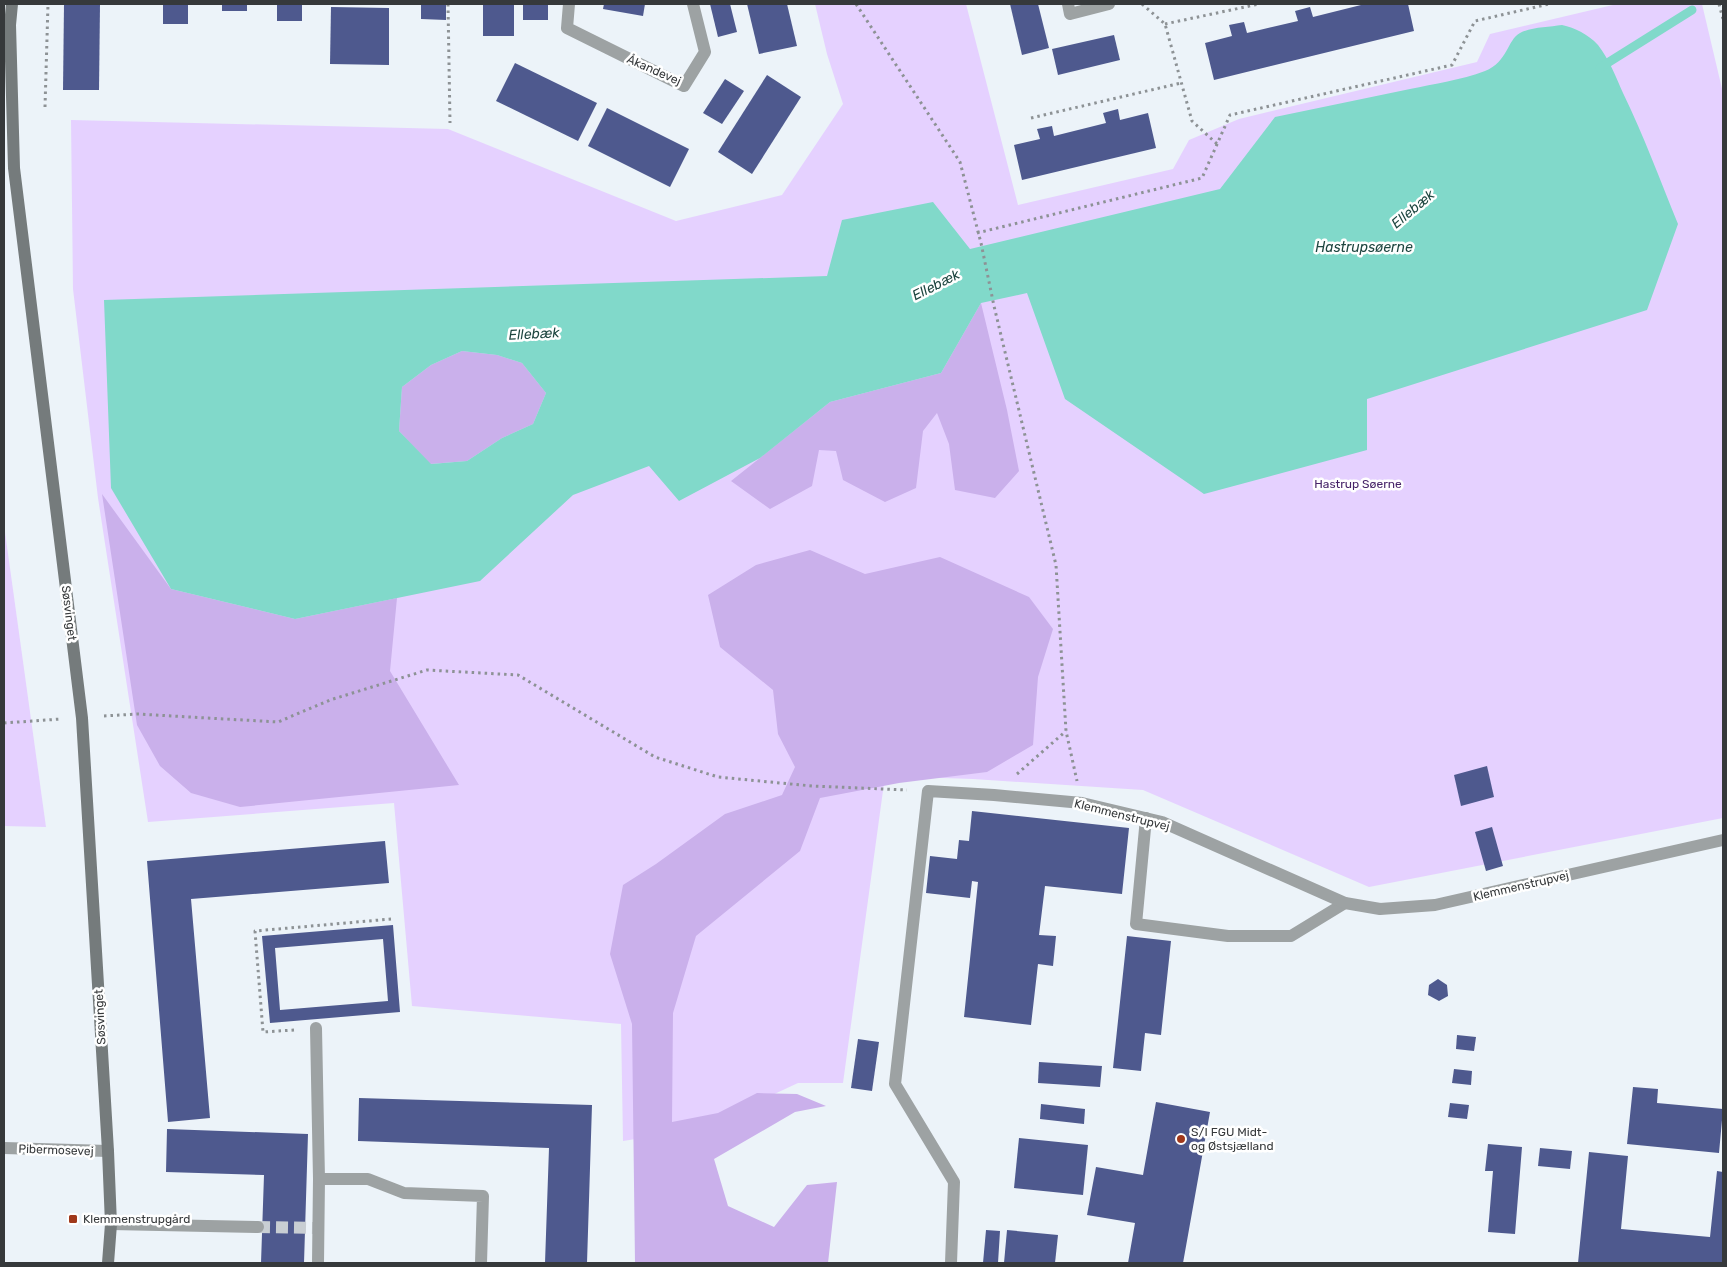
<svg xmlns="http://www.w3.org/2000/svg" width="1727" height="1267" viewBox="0 0 1727 1267" font-family="Rubik,sans-serif">
<style>
.green{fill:#e5d1ff}
.forest{fill:#cab0eb}
.water{fill:#81d9ca;fill-rule:evenodd}
.lines{fill:none;stroke-linecap:round;stroke-linejoin:round}
.stream{stroke:#81d9ca;stroke-width:9}
.building{fill:#4e598e;fill-rule:evenodd}
.street-tunnel{stroke:#c8ced3;stroke-width:12;stroke-dasharray:12 6;stroke-linecap:butt}
.path{stroke:#8d9295;stroke-width:3;stroke-dasharray:2.5 4;stroke-linecap:butt}
.lane{stroke:#9da2a3;stroke-width:12}
.street{stroke:#9da2a3;stroke-width:12}
.secondary{stroke:#757b7c;stroke-width:12}
.poi-dot{fill:#a0381b;stroke:#fff;stroke-width:2}
.labels{text-anchor:middle;dominant-baseline:central;stroke-width:5;stroke-linejoin:round;paint-order:stroke}
.street-label{font-size:12px;fill:#36393b;stroke:#fff}
.park-label{font-size:12px;fill:#462368;stroke:#fff}
.poi-label{font-size:12px;fill:#36393b;stroke:#fff;text-anchor:start}
.water-label{font-size:14px;font-style:italic;fill:#1e4640;stroke:#fff}
</style>
<rect width="100%" height="100%" fill="#ecf3f9"/>
<g class="green">
<polygon points="815,4 966,4 1018,205 1173,169 1189,140 1239,119 1477,62 1490,34 1617,4 1702,4 1723,93 1723,818 1369,887 1143,790 973,779 885,776 843,1083 798,1083 699,1129 623,1141 621,1024 412,1006 394,803 148,822 98,498 73,289 71,120 448,129 676,221 782,195 843,104 827,54"/>
<polygon points="4,525 46,827 4,826"/>
</g>
<g class="forest">
<polygon points="981,303 1007,410 1019,471 995,498 955,490 949,444 937,413 923,431 916,488 885,502 843,480 836,451 819,450 812,486 770,509 731,481 830,402 941,373"/>
<polygon points="462,351 497,355 522,363 546,393 533,424 502,438 467,461 430,464 399,431 402,387 431,365"/>
<polygon points="102,494 171,589 295,619 397,598 390,671 459,785 240,807 191,793 160,766 137,725"/>
<polygon points="810,550 865,574 940,557 1029,597 1053,629 1038,677 1033,745 987,772 899,783 820,798 800,851 696,936 673,1013 672,1122 718,1113 757,1093 797,1094 826,1106 795,1112 714,1159 728,1206 774,1227 807,1185 837,1182 828,1263 635,1263 632,1024 610,954 623,885 656,864 725,814 782,795 795,767 778,734 773,690 720,647 708,595 756,565"/>
</g>
<path class="water" d="M1562 25C1575 28 1588 34 1598 45 1609 59 1616 77 1623 93 1644 136 1660 180 1678 224L1647 310 1367 399V450L1204 494 1065 399 1027 293 981 303 941 373 830 402 760 458 679 501 649 466 573 495 480 581 295 619 171 589 111 488 104 300 827 276 842 220 933 202 970 249 1220 189 1275 117C1320 108 1365 98 1410 89 1434 84 1461 80 1485 71 1508 62 1507 40 1520 33 1532 27 1549 27 1562 25ZM462 351 497 355 522 363 546 393 533 424 502 438 467 461 431 464 399 431 402 387 431 365Z"/>
<g class="lines">
<polyline class="stream" points="1600,68 1609,62 1692,10"/>
</g>
<g class="building">
<polygon points="64,4 100,4 99,90 63,90"/>
<rect x="163" y="4" width="25" height="20"/>
<rect x="222" y="4" width="25" height="7"/>
<rect x="277" y="4" width="25" height="17"/>
<polygon points="421,4 446,4 446,20 421,19"/>
<rect x="483" y="4" width="31" height="32"/>
<rect x="523" y="4" width="25" height="16"/>
<polygon points="604,4 645,4 643,16 603,9"/>
<polygon points="710,4 730,4 737,32 718,37"/>
<polygon points="747,4 787,4 797,46 759,54"/>
<polygon points="1010,4 1038,4 1049,48 1022,55"/>
<polygon points="1365,4 1408,4 1414,31 1214,80 1205,43 1232,36 1229,25 1244,22 1247,33 1298,21 1295,11 1310,7 1313,17"/>
<polygon points="331,7 389,8 389,65 330,64"/>
<polygon points="1114,35 1120,60 1058,75 1052,49"/>
<polygon points="515,63 597,103 578,141 496,101"/>
<polygon points="767,75 801,97 752,174 718,152"/>
<polygon points="725,79 744,91 722,124 703,113"/>
<polygon points="607,108 689,149 670,187 588,146"/>
<polygon points="1118,109 1120,120 1148,113 1156,148 1022,180 1014,145 1040,139 1037,129 1052,126 1054,136 1106,123 1103,113"/>
<polygon points="1487,766 1494,797 1461,806 1454,775"/>
<polygon points="972,811 1129,828 1122,894 1045,886 1039,935 1056,936 1053,966 1038,964 1031,1025 964,1017 978,882 972,881 970,898 926,893 930,856 957,859 959,840 969,841"/>
<polygon points="1492,827 1503,866 1486,871 1475,832"/>
<polygon points="385,841 389,883 191,899 210,1118 168,1122 147,861"/>
<path d="M393 925 400 1012 270 1023 262 936ZM383 939 388 1001 280 1010 275 948Z"/>
<polygon points="1127,936 1171,941 1161,1035 1145,1033 1141,1071 1113,1068"/>
<polygon points="1438,979 1447,985 1448,996 1439,1001 1428,995 1429,985"/>
<polygon points="1457,1035 1476,1037 1474,1051 1456,1049"/>
<polygon points="858,1039 879,1042 872,1091 851,1088"/>
<polygon points="1039,1062 1102,1066 1100,1087 1038,1083"/>
<polygon points="1454,1069 1472,1071 1471,1085 1452,1083"/>
<polygon points="1633,1087 1658,1089 1657,1103 1723,1109 1719,1153 1627,1144"/>
<polygon points="359,1098 592,1105 587,1263 545,1263 549,1148 358,1141"/>
<polygon points="1156,1102 1210,1112 1183,1263 1128,1263 1135,1223 1087,1215 1096,1167 1143,1175"/>
<polygon points="1450,1103 1469,1105 1467,1119 1448,1117"/>
<polygon points="1041,1104 1085,1109 1084,1124 1040,1119"/>
<polygon points="167,1129 308,1134 304,1263 261,1263 264,1175 166,1172"/>
<polygon points="1019,1138 1088,1145 1083,1195 1014,1188"/>
<polygon points="1488,1144 1522,1147 1515,1234 1488,1232 1493,1171 1485,1171"/>
<polygon points="1540,1148 1572,1151 1570,1169 1538,1166"/>
<polygon points="1589,1152 1628,1156 1621,1229 1710,1237 1717,1171 1723,1172 1723,1263 1578,1263"/>
<polygon points="986,1230 1000,1231 998,1263 983,1263"/>
<polygon points="1007,1230 1058,1235 1055,1263 1004,1263"/>
</g>
<g class="lines">
<polyline class="street-tunnel" points="258,1227 319,1228"/>
<g class="path">
<polyline points="448,4 450,123"/>
<polyline points="856,4 960,162 981,243 994,306 1056,565 1066,731 1077,781"/>
<polyline points="1142,4 1165,24 1192,121 1217,144"/>
<polyline points="1719,4 1723,19"/>
<polyline points="1165,24 1259,4"/>
<polyline points="45,107 48,4"/>
<polyline points="1031,118 1181,83"/>
<polyline points="977,233 1202,178 1230,115 1452,65 1475,21 1549,4"/>
<polyline points="104,716 137,714 278,722 330,700 427,670 518,675 655,757 718,777 812,786 907,790"/>
<polyline points="4,723 61,719"/>
<polyline points="1017,774 1066,731"/>
<polyline points="294,1030 263,1032 255,931 391,919"/>
</g>
<polyline class="lane" points="1146,818 1136,924 1228,936 1291,936 1345,903"/>
<g class="street">
<polyline points="569,4 567,28 684,86 705,52 693,4"/>
<polyline points="1068,4 1070,14 1109,4"/>
<polyline points="316,1028 319,1179 318,1263"/>
<polyline points="4,1148 108,1151"/>
<polyline points="319,1179 368,1179 404,1193 483,1196 481,1263"/>
<polyline points="111,1224 258,1227"/>
<polyline points="951,1263 954,1182 895,1084 928,791 994,795 1082,803 1162,822 1345,903 1380,909 1435,905 1723,840"/>
</g>
<polyline class="secondary" points="12,4 10,25 14,168 82,718 108,1151 111,1224 108,1263"/>
</g>
<g class="poi-dot">
<circle cx="1181" cy="1139" r="5"/>
<rect x="68" y="1214" width="10" height="10" rx="2.5"/>
</g>
<g class="labels">
<g class="street-label">
<text transform="translate(654 70) rotate(24)">Åkandevej</text>
<text transform="translate(69 613) rotate(83)">Søsvinget</text>
<text transform="translate(1122 815) rotate(14)">Klemmenstrupvej</text>
<text transform="translate(1521 886) rotate(-13)">Klemmenstrupvej</text>
<text transform="translate(100 1017) rotate(-93)">Søsvinget</text>
<text transform="translate(56 1150) rotate(2)">Pibermosevej</text>
</g>
<g class="park-label">
<text x="1358" y="484">Hastrup Søerne</text>
</g>
<g class="poi-label">
<text x="1191" y="1132">S/I FGU Midt-<tspan x="1191" dy="14">og Østsjælland</tspan></text>
<text x="83" y="1219">Klemmenstrupgård</text>
</g>
<g class="water-label">
<text transform="translate(1413 209) rotate(-40)">Ellebæk</text>
<text x="1364" y="247">Hastrupsøerne</text>
<text transform="translate(936 285) rotate(-27)">Ellebæk</text>
<text transform="translate(534 334) rotate(-3)">Ellebæk</text>
</g>
</g>
<rect width="1727" height="1267" fill="none" stroke="#36393b" stroke-width="10"/>
</svg>
